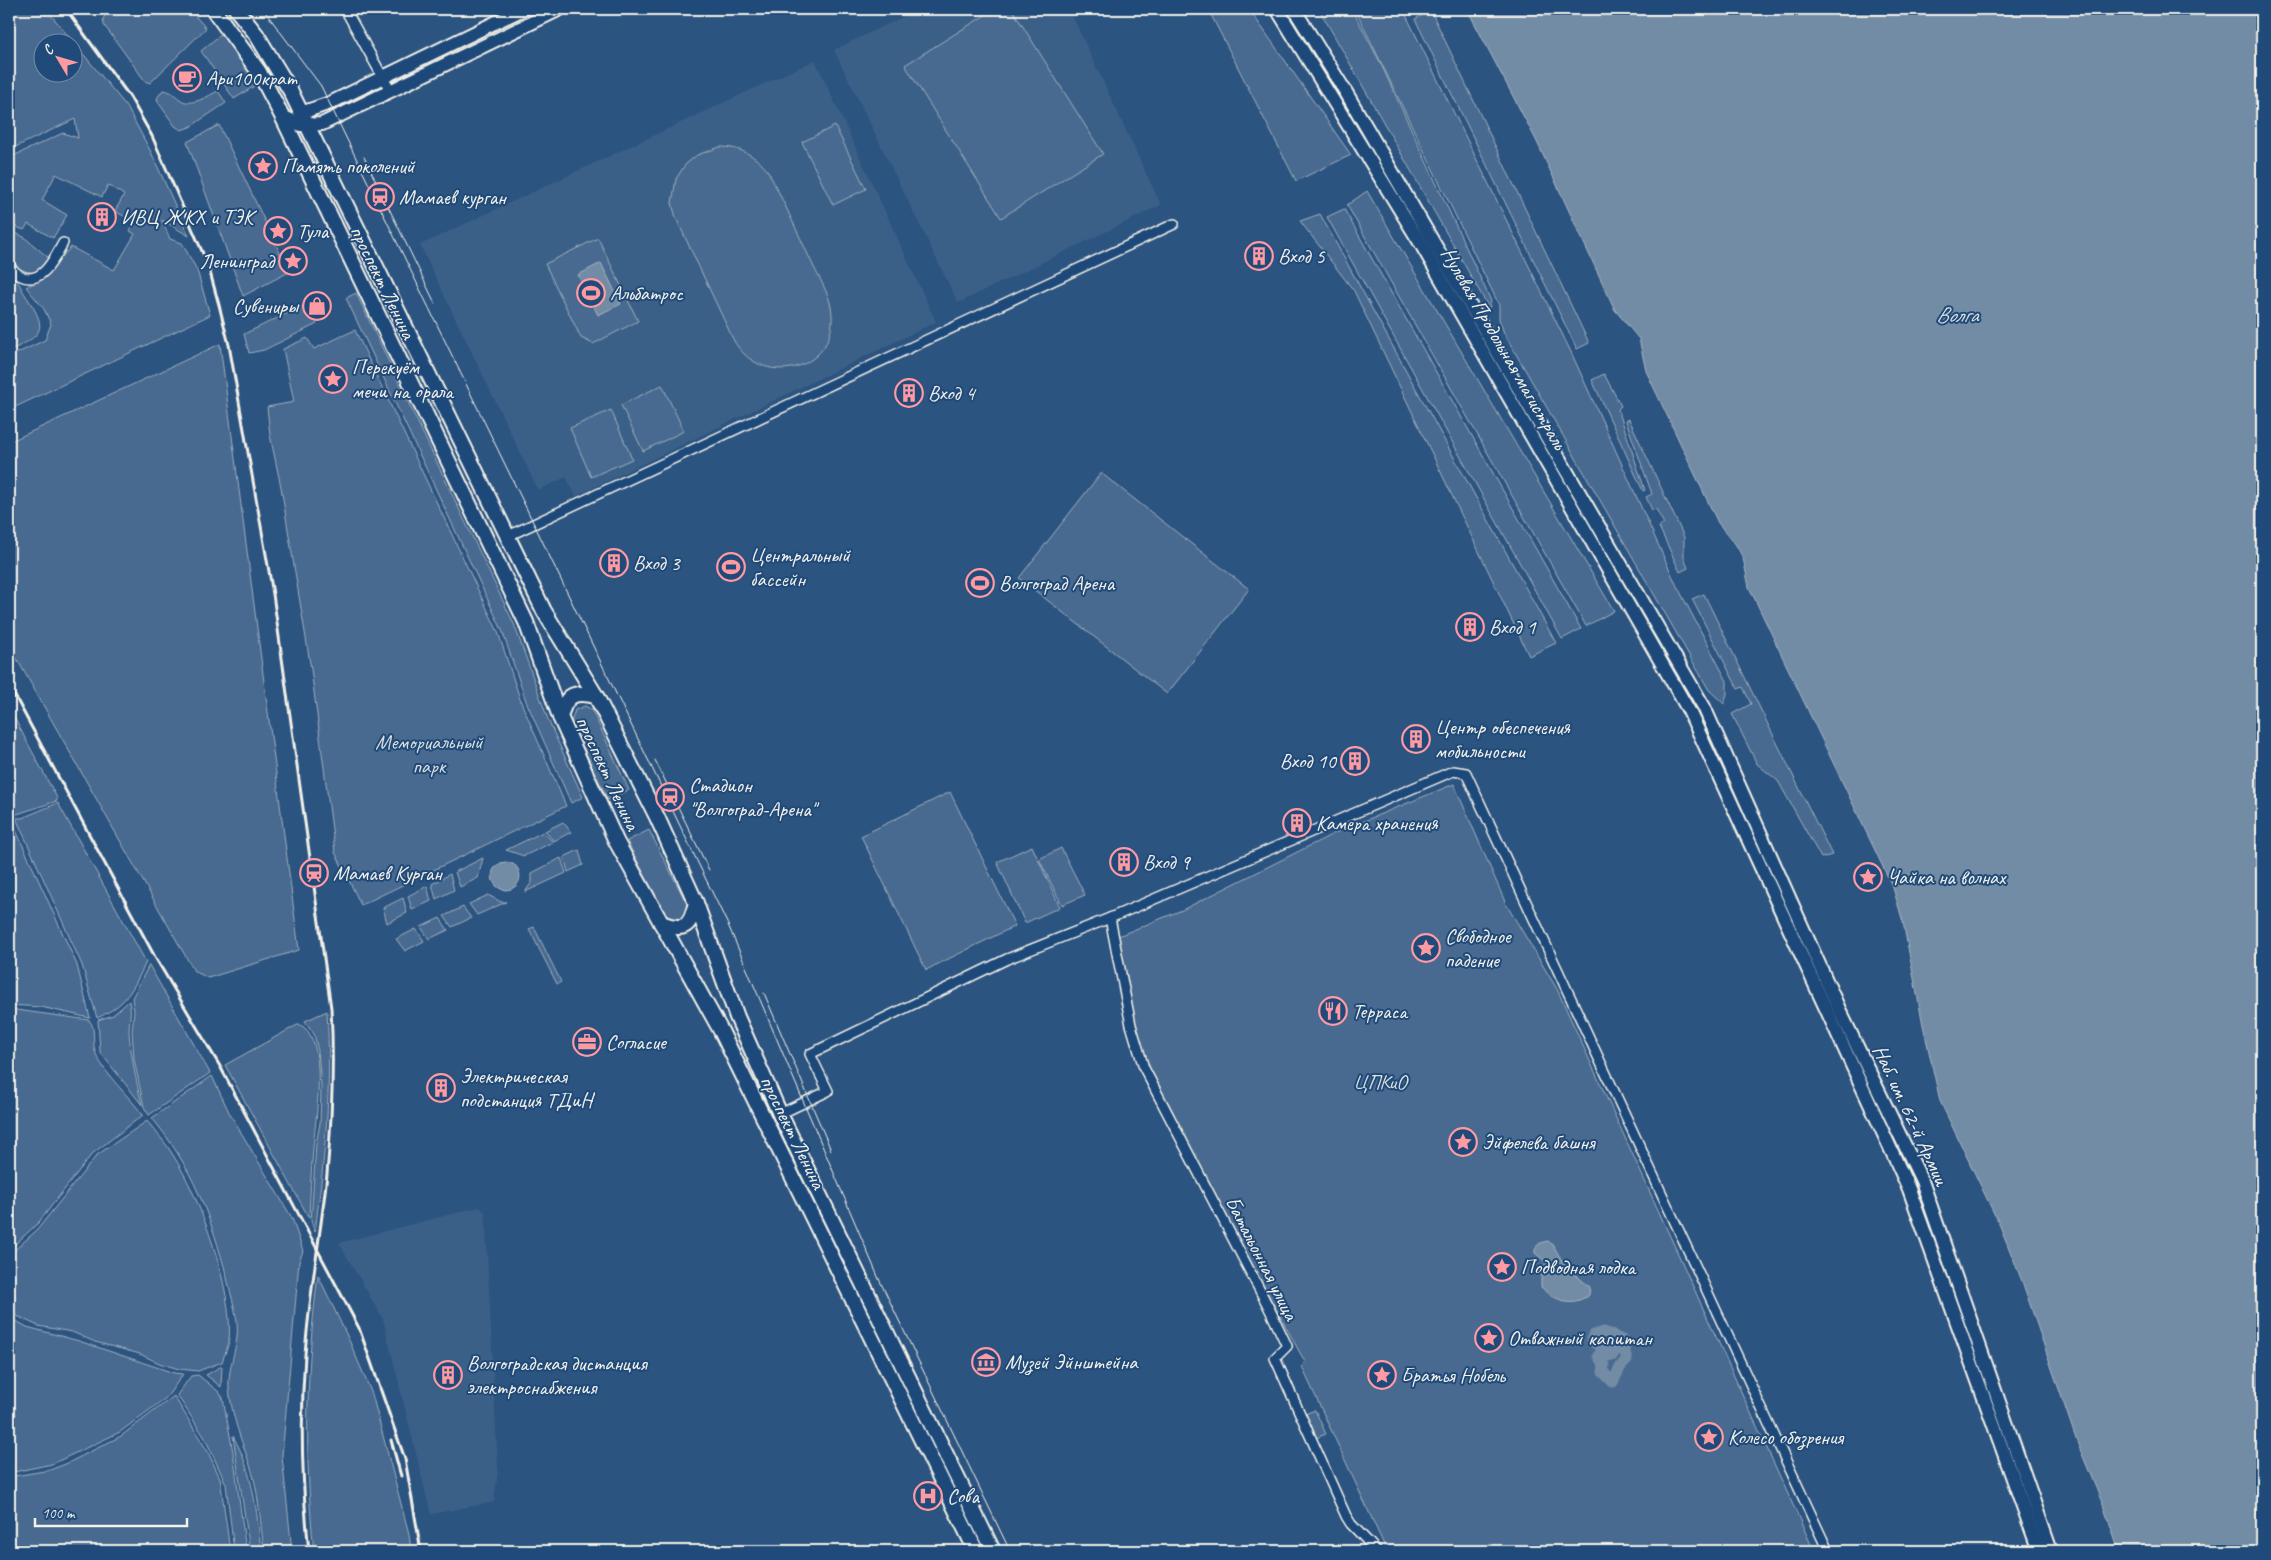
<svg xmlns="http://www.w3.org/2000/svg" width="2271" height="1560" viewBox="0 0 2271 1560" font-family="Caveat,sans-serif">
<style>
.built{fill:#3b6088}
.green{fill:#496b90;stroke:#9eaebc;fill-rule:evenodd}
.water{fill:#738ca6;stroke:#a7b4c0}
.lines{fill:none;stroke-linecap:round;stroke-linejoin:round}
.canal{stroke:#738ca6;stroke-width:11}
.street-casing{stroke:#f4f1e8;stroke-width:12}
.secondary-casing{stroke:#f4f1e8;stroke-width:16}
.primary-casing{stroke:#f4f1e8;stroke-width:18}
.street{stroke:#1f4a7a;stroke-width:9}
.secondary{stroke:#1f4a7a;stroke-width:12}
.primary{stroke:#1f4a7a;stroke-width:14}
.tram{stroke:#f4f1e8;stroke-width:1}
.rail{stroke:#f4f1e8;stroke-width:3}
.labels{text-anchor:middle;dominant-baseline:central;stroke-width:4;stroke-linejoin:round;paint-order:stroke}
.poi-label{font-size:21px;fill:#f4f1e8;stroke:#1f4a7a;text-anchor:start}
.street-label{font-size:21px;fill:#f4f1e8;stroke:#1f4a7a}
.park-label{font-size:21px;fill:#dadddb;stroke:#1f4a7a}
.water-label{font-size:22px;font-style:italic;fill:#dadddb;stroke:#1f4a7a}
</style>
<rect width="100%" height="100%" fill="#2c5481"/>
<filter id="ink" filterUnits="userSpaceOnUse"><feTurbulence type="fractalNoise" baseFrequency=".02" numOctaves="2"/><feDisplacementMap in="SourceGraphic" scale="10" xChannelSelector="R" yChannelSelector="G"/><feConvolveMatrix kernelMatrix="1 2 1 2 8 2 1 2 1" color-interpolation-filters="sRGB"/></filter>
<g filter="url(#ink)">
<g class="built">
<polygon points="919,9 1069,9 1161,205 958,303 834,50"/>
<polygon points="815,60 936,322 576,496 566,477 538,490 420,245"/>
<polygon points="479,1207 485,1212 498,1470 494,1502 431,1514 383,1319 339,1243"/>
</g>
<g class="green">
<path d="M9 9H46L127 107 151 152 189 236 162 220 170 239 182 243 197 270 210 315 9 410V357L45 340 51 324 44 309 26 287 42 279 71 247 114 270 135 234 130 231 134 222 115 211 124 195 108 185 102 197 56 174 42 200 67 215 53 238 28 224 24 230 9 224V158L63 133 78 138 75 119 9 150ZM42 42H72V72H42Z"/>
<polygon points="109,9 189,9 206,28 150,83 145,81 104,25 103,19"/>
<polygon points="995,9 1012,9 1103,154 1001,218 905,65"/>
<polygon points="1208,9 1249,9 1351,155 1296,181"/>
<polygon points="1319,9 1352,9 1379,60 1491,301 1489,308"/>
<polygon points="1355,9 1403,9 1571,352 1676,584 1727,681 1727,694 1724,704 1709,690 1504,333 1499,319 1499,305"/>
<polygon points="1431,11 1589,343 1577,349 1415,19"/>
<path d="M221 34C237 43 247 67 256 82L253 87 234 99 201 51Z"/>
<path d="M163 90C172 91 174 95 181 100 191 107 208 96 218 91L226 103 190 127 181 130 175 126 158 102 157 98Z"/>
<polygon points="219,125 289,272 243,296 187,142"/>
<polygon points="835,126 866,189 833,205 802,142"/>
<path d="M720 147C740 147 755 155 768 171 783 200 797 231 811 261 818 277 831 295 832 314 836 372 760 390 733 339L676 218 672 203 676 179 685 165 697 155Z"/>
<polygon points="1367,191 1398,244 1614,611 1586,626 1347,205"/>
<polygon points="1344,209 1581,629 1562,639 1327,217"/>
<polygon points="1320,214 1556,643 1529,656 1354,291 1300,221"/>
<path d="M9 230 24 237 50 259C36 278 25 274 9 261Z"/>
<polygon points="598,238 638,321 593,344 581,338 545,264"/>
<path d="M9 270C17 278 20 287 26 296 49 330 43 335 9 351Z"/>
<polygon points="356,293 514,624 549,722 583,797 571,803 526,701 502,630 346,298"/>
<polygon points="307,304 317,324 264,350 249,353 244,334"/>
<polygon points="355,330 498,632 521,702 566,806 361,905 335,852 311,669 281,487 270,435 267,407 294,402 283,349 307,338 314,349"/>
<polygon points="220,344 299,950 208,978 194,971 9,645 9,442"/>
<polygon points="1604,374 1621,406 1618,409 1645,490 1643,491 1592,380"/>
<polygon points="662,385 684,431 643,451 621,405"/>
<polygon points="611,410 632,459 591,477 570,428"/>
<polygon points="1629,419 1684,537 1684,558 1688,568 1680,572 1659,527 1664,524 1656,509 1652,510 1646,497 1652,494 1626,421"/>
<polygon points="1101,473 1249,589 1167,694 1019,578"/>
<polygon points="1704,594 1832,855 1821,858 1778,781 1757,764 1732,714 1751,704 1743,687 1738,689 1692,599"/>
<polygon points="585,706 592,710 629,790 608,800 571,722 575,710"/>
<polygon points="9,708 57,798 57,801 14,815 9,804"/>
<polygon points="1454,784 1506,904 1557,989 1814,1551 1407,1551 1405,1547 1385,1547 1302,1367 1305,1362 1147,1073 1116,937 1182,910 1337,832"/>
<polygon points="950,792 1015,926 926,970 861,836"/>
<path d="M58 803 146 962C133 990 126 1005 97 1018L82 965 16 818H22Z"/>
<polygon points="9,815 77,965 90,1018 41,1007 9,1005"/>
<polygon points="563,822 571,832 554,841 545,831"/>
<polygon points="649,830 689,908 686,915 678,920 666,916 627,841"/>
<polygon points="543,832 553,842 524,856 506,850"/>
<polygon points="1032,846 1060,907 1025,923 997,862"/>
<polygon points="1061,848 1085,895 1062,905 1039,859"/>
<polygon points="579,850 583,865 568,872 564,857"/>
<polygon points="483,858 478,878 460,887 455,872"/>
<polygon points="561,858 566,873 525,892 532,882 532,873"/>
<polygon points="450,874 454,890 436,899 432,884"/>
<polygon points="427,886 431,901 412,910 408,896"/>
<polygon points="488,895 501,902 506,902 477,915 469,904"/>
<polygon points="403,898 407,913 387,923 383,908"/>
<polygon points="463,907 471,918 452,927 444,916"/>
<polygon points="440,918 448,930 429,939 421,927"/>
<polygon points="534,927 561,982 557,984 529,929"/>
<polygon points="416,929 424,941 405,951 396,939"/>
<polygon points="149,965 210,1073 149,1115 144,1107 134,1059 132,1031 134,1011 132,998"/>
<path d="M129 1001C132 1012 129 1021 129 1032 131 1056 136 1081 142 1105L100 1052 98 1020 113 1015Z"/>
<path d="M9 1009 89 1020C97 1029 91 1043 96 1054 105 1075 129 1096 143 1115L92 1154 39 1222 9 1250Z"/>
<path d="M327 1011C332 1089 325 1155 315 1232L311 1221 316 1144 320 1123 321 1086 318 1051 314 1034 305 1021Z"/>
<path d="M299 1024C330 1038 315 1122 313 1149 311 1172 310 1195 309 1218L225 1065Z"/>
<path d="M212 1076 230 1114 292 1218 303 1251 299 1262 282 1456 292 1551H264C260 1521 259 1490 249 1462 240 1437 232 1416 229 1389 227 1366 240 1345 237 1322 235 1307 230 1292 227 1278 211 1217 192 1166 152 1118Z"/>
<path d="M147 1121C156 1132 166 1143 173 1155 200 1197 234 1291 229 1341 228 1348 224 1355 222 1362L198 1371 179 1369 159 1363 140 1354 95 1342 72 1332 38 1326 9 1312V1255L37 1230 97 1155Z"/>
<path d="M318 1275 349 1340 372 1394 409 1534 411 1551H314C304 1459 306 1367 318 1275Z"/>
<polygon points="9,1317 27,1327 79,1341 174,1373 183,1374 167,1397 120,1432 52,1464 9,1473"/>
<polygon points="222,1366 221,1387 206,1375"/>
<polygon points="198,1375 219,1392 223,1398 233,1452 246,1551 234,1551 226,1484 205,1438 177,1395 191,1376"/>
<polygon points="174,1396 208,1452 220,1478 230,1551 9,1551 9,1477 50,1470 68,1463 121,1436"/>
<polygon points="1315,1410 1326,1434 1316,1438 1305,1414"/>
<path d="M233 1436C253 1471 257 1512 261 1551H250Z"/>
</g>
<g class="water">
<polygon points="1467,9 2262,9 2262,1551 2119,1551 2103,1505 2077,1442 2022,1281 2000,1226 1940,1101 1923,1025 1903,922 1893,888 1749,587 1743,558 1736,545 1718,523 1646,371 1639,339 1615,310 1536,140"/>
<polygon points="601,263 621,304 598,315 578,275"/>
<circle cx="506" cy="876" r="14"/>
<path d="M1548 1241 1553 1245 1565 1266 1590 1287 1589 1295C1572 1307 1555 1301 1541 1287V1275L1546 1262 1535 1253C1534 1245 1541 1242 1548 1241Z"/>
</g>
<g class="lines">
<path class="canal" d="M1604 1332 1622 1340 1627 1360 1621 1366 1613 1382 1603 1372 1604 1365 1598 1356 1600 1354 1612 1356 1615 1352C1609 1341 1598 1350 1592 1340L1594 1335Z"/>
<defs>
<g id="street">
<polyline points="345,9 391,92"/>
<path d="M9 266C12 269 17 274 21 276 42 286 55 257 63 243"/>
<polyline points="508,536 1174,224"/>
<polyline points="1110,918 1131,1025 1144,1068 1269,1308 1287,1346 1275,1358 1346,1516 1351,1524 1377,1551"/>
<polyline points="780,1114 828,1091 810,1054 1007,959 1110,918 1453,771 1466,773 1828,1551"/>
</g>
<g id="secondary">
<polyline points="1277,9 1421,244 1689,711 1909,1189 2039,1551"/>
<polyline points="1294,9 1347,94 1704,707 1839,1009 1922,1181 2051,1551"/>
<polyline points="301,113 330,103 523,9"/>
<polyline points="282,116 301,125 322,124 560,9"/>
</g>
<g id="primary">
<polyline points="213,9 259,72 282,116 526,622 560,717 616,841 721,1031 976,1551"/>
<polyline points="236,9 256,34 290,90 544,611 596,696 657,817 696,903 737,1017 780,1114 993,1551"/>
<path d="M560 717C566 694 574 691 596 696"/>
<path d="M661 923C686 932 690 926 696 903"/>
</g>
</defs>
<use href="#street" class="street-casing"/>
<use href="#secondary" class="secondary-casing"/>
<use href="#primary" class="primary-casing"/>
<use href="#street" class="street"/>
<use href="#secondary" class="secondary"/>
<use href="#primary" class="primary"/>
<g class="tram">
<polyline points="263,9 321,86 534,524 729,927 879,1279 1010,1551"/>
<polyline points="364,157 435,303"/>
<polyline points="655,760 709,870"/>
<polyline points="764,993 831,1150"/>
</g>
<g class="rail">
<path d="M66 9 130 97 152 136 208 265 219 305 229 345 273 594 331 1008C334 1063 332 1119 327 1174 321 1234 309 1294 305 1355 300 1421 302 1486 309 1551"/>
<polyline points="9,685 155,957 221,1068 359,1328 405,1459 421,1551"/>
<polyline points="391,1440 401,1476"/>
</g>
</g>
</g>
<defs>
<symbol id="cafe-ring" viewBox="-11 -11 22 22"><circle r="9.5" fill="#1f4a7a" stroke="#ff9aa2" stroke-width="1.5"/><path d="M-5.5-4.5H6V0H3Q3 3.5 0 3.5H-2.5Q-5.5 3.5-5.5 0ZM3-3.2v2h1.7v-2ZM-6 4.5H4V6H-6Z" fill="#ff9aa2"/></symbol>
<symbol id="sight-ring" viewBox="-11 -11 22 22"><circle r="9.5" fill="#1f4a7a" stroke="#ff9aa2" stroke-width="1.5"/><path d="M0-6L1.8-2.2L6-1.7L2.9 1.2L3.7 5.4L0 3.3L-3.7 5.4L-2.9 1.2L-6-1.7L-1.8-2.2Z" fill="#ff9aa2"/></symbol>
<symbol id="station-ring" viewBox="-11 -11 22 22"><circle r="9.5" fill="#1f4a7a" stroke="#ff9aa2" stroke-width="1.5"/><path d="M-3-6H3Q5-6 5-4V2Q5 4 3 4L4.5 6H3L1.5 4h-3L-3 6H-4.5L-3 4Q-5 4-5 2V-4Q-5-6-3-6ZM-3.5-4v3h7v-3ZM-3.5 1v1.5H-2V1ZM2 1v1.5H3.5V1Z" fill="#ff9aa2"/></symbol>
<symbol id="building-ring" viewBox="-11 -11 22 22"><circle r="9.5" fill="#1f4a7a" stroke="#ff9aa2" stroke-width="1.5"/><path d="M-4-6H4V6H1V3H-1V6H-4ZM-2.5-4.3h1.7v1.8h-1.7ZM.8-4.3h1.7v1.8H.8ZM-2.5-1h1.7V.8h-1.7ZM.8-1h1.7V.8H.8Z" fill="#ff9aa2"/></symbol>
<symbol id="stadium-ring" viewBox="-11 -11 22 22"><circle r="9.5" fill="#1f4a7a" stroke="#ff9aa2" stroke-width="1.5"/><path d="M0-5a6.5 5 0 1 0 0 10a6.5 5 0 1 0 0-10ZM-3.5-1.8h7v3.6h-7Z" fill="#ff9aa2"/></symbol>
<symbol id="shop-ring" viewBox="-11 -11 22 22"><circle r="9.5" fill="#1f4a7a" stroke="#ff9aa2" stroke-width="1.5"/><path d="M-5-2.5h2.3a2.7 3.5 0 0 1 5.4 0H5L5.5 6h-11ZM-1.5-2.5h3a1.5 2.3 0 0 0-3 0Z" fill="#ff9aa2"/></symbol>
<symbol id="restaurant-ring" viewBox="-11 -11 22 22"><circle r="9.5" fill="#1f4a7a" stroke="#ff9aa2" stroke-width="1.5"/><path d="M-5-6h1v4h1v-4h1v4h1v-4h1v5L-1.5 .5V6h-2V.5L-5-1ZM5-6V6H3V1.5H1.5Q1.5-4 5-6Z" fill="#ff9aa2"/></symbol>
<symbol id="office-ring" viewBox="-11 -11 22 22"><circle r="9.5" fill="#1f4a7a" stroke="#ff9aa2" stroke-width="1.5"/><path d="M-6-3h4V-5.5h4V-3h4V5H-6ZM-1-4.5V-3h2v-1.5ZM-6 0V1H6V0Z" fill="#ff9aa2"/></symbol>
<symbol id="museum-ring" viewBox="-11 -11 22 22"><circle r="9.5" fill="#1f4a7a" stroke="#ff9aa2" stroke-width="1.5"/><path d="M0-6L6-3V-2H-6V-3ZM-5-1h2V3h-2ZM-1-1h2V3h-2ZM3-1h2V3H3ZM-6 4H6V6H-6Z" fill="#ff9aa2"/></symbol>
<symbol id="hospital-ring" viewBox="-11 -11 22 22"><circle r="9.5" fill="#1f4a7a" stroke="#ff9aa2" stroke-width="1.5"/><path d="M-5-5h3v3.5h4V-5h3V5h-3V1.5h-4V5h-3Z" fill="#ff9aa2"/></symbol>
</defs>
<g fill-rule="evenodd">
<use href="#cafe-ring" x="171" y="62" width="32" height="32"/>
<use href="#sight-ring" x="247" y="150" width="32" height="32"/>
<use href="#station-ring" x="364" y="181" width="32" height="32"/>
<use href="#building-ring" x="86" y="201" width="32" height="32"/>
<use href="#sight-ring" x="262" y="215" width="32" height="32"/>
<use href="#building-ring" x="1243" y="240" width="32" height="32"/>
<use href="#sight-ring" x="277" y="245" width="32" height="32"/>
<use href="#stadium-ring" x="575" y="277" width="32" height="32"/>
<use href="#shop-ring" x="301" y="290" width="32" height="32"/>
<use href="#sight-ring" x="317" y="363" width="32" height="32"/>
<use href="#building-ring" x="893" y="377" width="32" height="32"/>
<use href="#building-ring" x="598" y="547" width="32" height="32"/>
<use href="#stadium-ring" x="715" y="551" width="32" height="32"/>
<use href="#stadium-ring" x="964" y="567" width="32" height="32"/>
<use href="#building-ring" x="1454" y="611" width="32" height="32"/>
<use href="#building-ring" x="1400" y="723" width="32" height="32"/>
<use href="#building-ring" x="1339" y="745" width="32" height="32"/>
<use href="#station-ring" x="654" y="781" width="32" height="32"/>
<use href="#building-ring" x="1281" y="807" width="32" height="32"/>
<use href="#building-ring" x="1108" y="846" width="32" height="32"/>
<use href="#station-ring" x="298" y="857" width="32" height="32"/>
<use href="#sight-ring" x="1852" y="861" width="32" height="32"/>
<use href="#sight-ring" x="1410" y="932" width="32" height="32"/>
<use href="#restaurant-ring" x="1317" y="995" width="32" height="32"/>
<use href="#office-ring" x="571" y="1026" width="32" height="32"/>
<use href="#building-ring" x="425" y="1072" width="32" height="32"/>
<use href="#sight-ring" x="1447" y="1126" width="32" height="32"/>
<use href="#sight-ring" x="1486" y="1251" width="32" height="32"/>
<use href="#sight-ring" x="1473" y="1322" width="32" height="32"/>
<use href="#museum-ring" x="970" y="1346" width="32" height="32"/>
<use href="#building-ring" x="432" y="1359" width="32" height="32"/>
<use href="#sight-ring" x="1366" y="1359" width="32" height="32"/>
<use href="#sight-ring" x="1693" y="1421" width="32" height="32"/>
<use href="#hospital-ring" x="912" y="1480" width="32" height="32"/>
</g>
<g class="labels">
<g class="poi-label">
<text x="206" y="78">Ари100крат</text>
<text x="282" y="166">Память поколений</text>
<text x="399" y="197">Мамаев курган</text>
<text x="121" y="217">ИВЦ ЖКХ и ТЭК</text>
<text x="297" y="231">Тула</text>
<text x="1278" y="256">Вход 5</text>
<text x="274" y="261" text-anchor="end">Ленинград</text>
<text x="610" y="293">Альбатрос</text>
<text x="298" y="306" text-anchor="end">Сувениры</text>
<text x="352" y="367">Перекуём<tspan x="352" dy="24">мечи на орала</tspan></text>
<text x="928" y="393">Вход 4</text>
<text x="750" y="555">Центральный<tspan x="750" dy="24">бассейн</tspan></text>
<text x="633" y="563">Вход 3</text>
<text x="999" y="583">Волгоград Арена</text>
<text x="1489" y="627">Вход 1</text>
<text x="1435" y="727">Центр обеспечения<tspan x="1435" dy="24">мобильности</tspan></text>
<text x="1336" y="761" text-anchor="end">Вход 10</text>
<text x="689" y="785">Стадион<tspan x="689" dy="24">"Волгоград-Арена"</tspan></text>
<text x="1316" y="823">Камера хранения</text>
<text x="1143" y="862">Вход 9</text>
<text x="333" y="873">Мамаев Курган</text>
<text x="1887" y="877">Чайка на волнах</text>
<text x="1445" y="936">Свободное<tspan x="1445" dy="24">падение</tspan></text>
<text x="1352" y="1011">Терраса</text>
<text x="606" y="1042">Согласие</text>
<text x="460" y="1076">Электрическая<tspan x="460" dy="24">подстанция ТДиН</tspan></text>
<text x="1482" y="1142">Эйфелева башня</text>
<text x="1521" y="1267">Подводная лодка</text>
<text x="1508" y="1338">Отважный капитан</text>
<text x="1005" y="1362">Музей Эйнштейна</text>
<text x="467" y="1363">Волгоградская дистанция<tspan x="467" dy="24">электроснабжения</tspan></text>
<text x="1401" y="1375">Братья Нобель</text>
<text x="1728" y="1437">Колесо обозрения</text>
<text x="947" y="1496">Сова</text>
</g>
<g class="street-label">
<text transform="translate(383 282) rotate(64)">проспект Ленина</text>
<text transform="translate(1504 348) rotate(60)">Нулевая Продольная магистраль</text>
<text transform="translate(608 773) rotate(65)">проспект Ленина</text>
<text transform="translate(1911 1115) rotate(65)">Наб. им. 62-й Армии</text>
<text transform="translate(793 1132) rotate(64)">проспект Ленина</text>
<text transform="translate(1262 1258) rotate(63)">Батальонная улица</text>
</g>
<g class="park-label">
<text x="429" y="742">Мемориальный<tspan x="429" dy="24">парк</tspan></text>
<text x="1380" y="1082">ЦПКиО</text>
</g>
<g class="water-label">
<text x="1957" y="315">Волга</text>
</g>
</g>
<rect width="2271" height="1560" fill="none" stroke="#1f4a7a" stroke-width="30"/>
<rect x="15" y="15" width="2241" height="1530" fill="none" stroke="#f4f1e8" stroke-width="2" filter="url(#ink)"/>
<g transform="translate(58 58) rotate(308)"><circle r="24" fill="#1f4a7a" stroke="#748da6"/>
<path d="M0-4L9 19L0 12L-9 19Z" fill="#ff9aa2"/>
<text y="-8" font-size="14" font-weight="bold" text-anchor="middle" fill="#f4f1e8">С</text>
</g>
<path d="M35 1518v8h152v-8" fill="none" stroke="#f4f1e8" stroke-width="2.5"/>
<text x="42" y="1518" font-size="15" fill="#f4f1e8" stroke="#1f4a7a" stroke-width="4" paint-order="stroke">100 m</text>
</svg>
